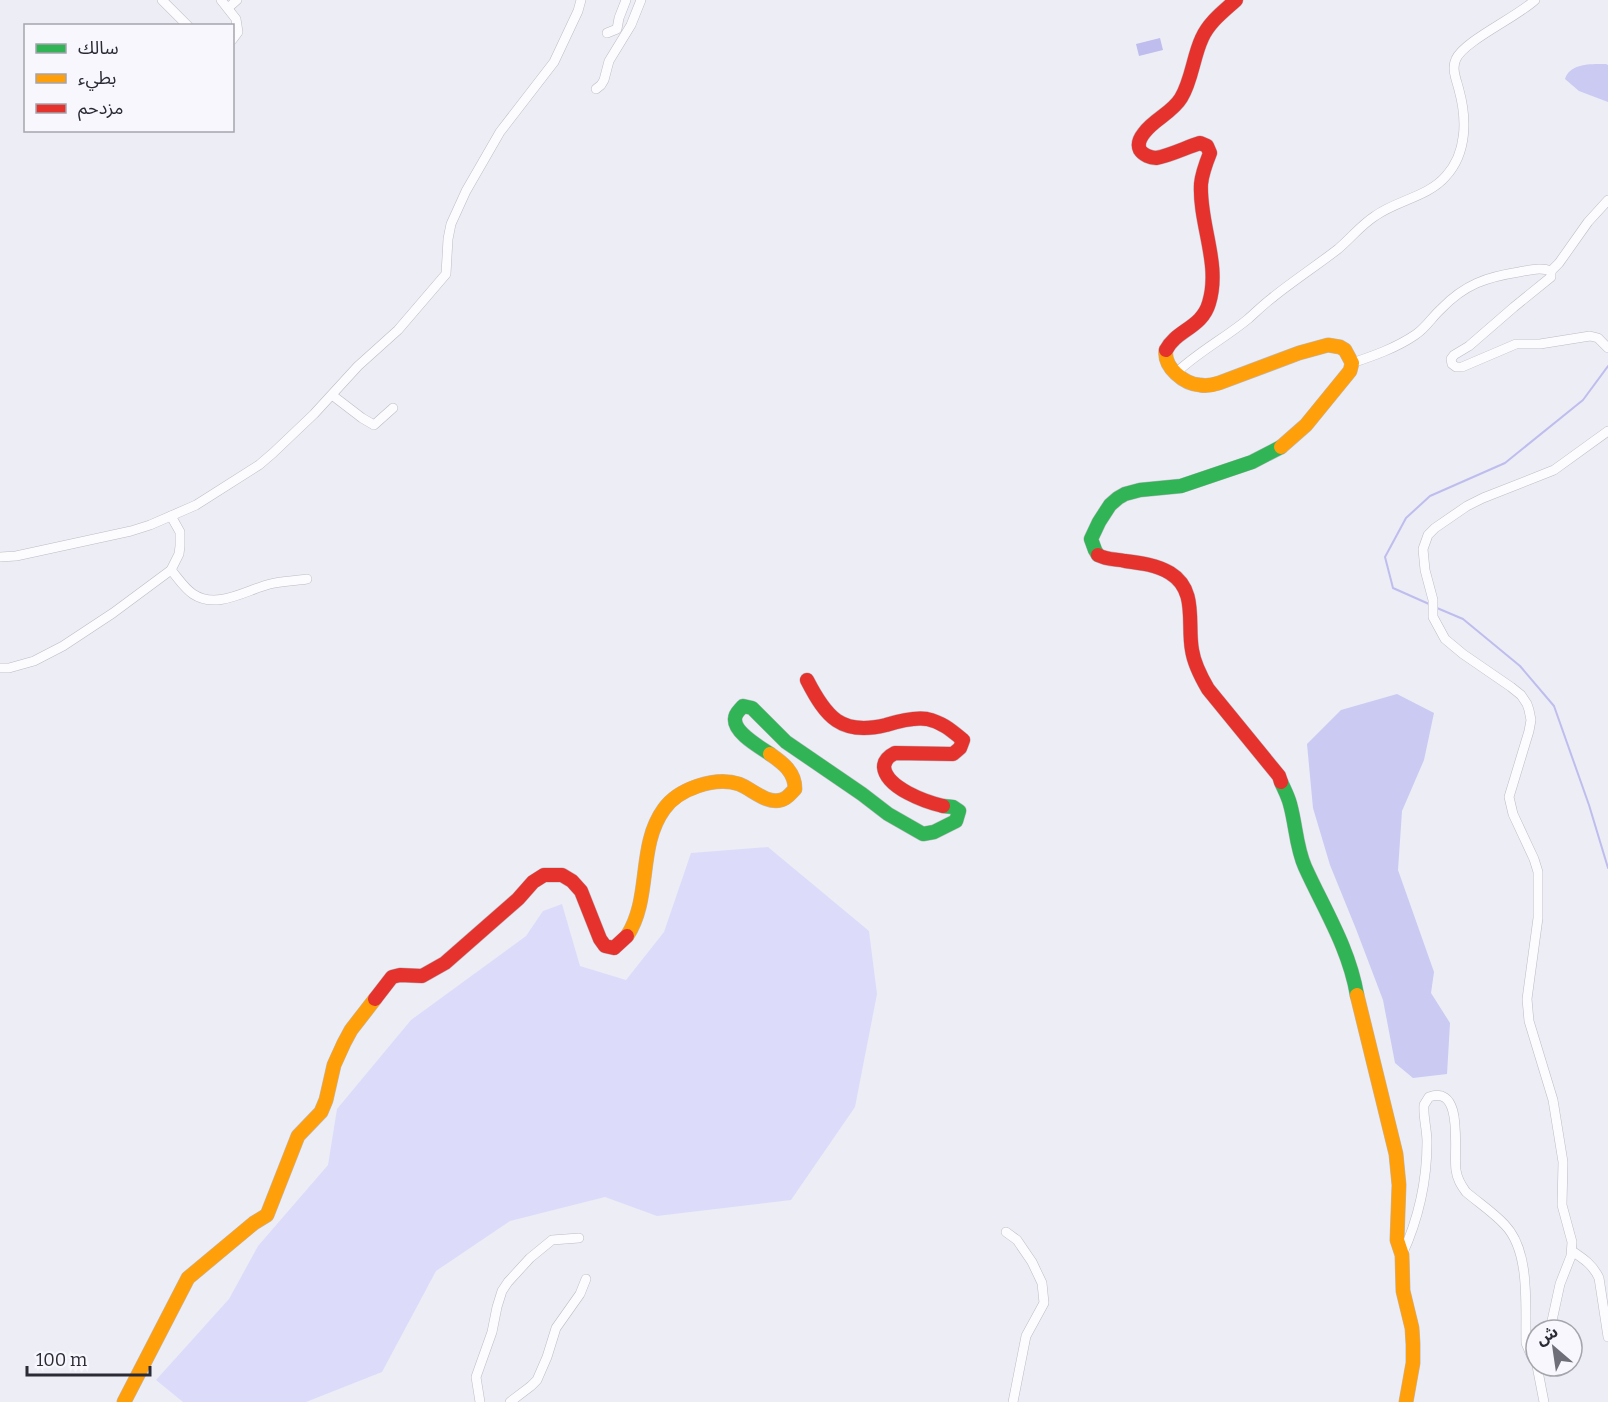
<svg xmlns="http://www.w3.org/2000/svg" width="1608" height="1402" viewBox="0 0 1608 1402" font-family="Bitter,'Noto Sans Arabic',serif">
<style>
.green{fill:#dcdcfa}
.forest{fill:#cbcaf2}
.water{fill:#bfbded}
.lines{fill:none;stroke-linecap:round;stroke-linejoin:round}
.stream{stroke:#bfbded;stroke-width:2}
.street-casing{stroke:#bbbbc4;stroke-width:10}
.fast-casing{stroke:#bbbbc4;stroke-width:15}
.slow-casing{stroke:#bbbbc4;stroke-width:15}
.jam-casing{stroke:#bbbbc4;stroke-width:15}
.street{stroke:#fcfcfe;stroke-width:9}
.fast{stroke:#30b455;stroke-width:14}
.slow{stroke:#ff9f0a;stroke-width:14}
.jam{stroke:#e5322d;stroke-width:14}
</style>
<rect width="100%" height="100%" fill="#ededf6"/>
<polygon class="green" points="768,847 869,931 877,994 855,1107 791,1200 657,1216 605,1197 510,1221 436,1271 382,1372 306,1402 183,1402 156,1380 229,1299 258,1246 328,1165 337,1109 411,1020 526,936 543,911 562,904 580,966 626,980 664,932 691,853"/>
<g class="forest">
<path d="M1606 64 1608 65V102L1579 91 1565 79C1570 63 1591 64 1606 64Z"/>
<polygon points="1397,694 1434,713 1424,760 1402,811 1398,870 1434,972 1431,993 1450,1023 1447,1074 1413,1078 1395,1063 1383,1000 1356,929 1330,865 1313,808 1307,744 1341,710"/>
</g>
<polygon class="water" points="1160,38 1163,50 1139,56 1136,44"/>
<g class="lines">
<g class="stream">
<polyline points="1429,604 1393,588 1385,557 1406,518 1430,496 1505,463 1583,400 1608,366"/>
<polyline points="1437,608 1463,619 1520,666 1554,706 1589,805 1608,868"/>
</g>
<defs>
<g id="street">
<polyline points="162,0 188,26"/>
<polyline points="221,0 236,19 238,32 232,40"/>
<polyline points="228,8 237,0"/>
<polyline points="607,33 617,29 619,18 626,0"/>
<polyline points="596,89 601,85 604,80 609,61 631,25 641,0"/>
<polyline points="1551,271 1559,263 1588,222 1608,200"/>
<path d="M1352 363C1373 356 1396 348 1415 335 1426 328 1432 317 1441 309 1465 284 1487 277 1519 272 1529 270 1541 267 1551 271V277L1514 307 1469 346 1454 355 1451 359 1452 364 1456 367H1462L1516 344H1540L1590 336 1598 338 1608 348"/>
<path d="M1176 373C1198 352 1225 338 1248 319 1256 312 1264 304 1272 298 1293 281 1316 266 1338 249 1351 238 1361 225 1375 216 1397 200 1428 197 1446 176 1467 153 1467 119 1459 90 1457 81 1451 69 1456 59 1464 41 1517 17 1535 0"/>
<polyline points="332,395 362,418 374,425 393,408"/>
<polyline points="0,557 16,556 131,531 150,525 196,505 259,465 273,453 314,414 358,366 398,330 446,274 448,239 451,224 466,191 500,132 554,62 578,11 581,0"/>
<path d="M171 570C178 578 184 588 193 594 217 610 246 590 270 584 282 581 294 581 307 579"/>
<polyline points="0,668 9,668 34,661 63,646 113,613 171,570 179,554 180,546 180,532 171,516"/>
<polyline points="1006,1232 1017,1240 1032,1262 1042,1283 1044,1303 1026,1336 1013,1402"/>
<path d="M1572 1251C1584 1259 1593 1265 1599 1278L1608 1337"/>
<path d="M1402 1255C1418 1220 1427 1180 1427 1142 1427 1129 1423 1117 1424 1105L1429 1097C1465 1084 1453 1153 1456 1170 1457 1179 1461 1185 1466 1192 1479 1203 1494 1213 1505 1225 1531 1252 1525 1308 1526 1343L1531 1355 1536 1359"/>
<polyline points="1550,1330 1560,1284 1571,1256 1572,1242 1562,1205 1563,1162 1553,1100 1529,1021 1527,999 1538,918 1538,872 1534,859 1513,814 1509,797 1529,731 1531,720 1529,710 1527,704 1521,695 1511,687 1463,654 1445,639 1433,617 1433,600 1425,570 1423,549 1428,535 1435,528 1467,506 1483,498 1554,470 1608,431"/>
<polyline points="1537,1366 1544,1402"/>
<polyline points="480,1402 476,1377 492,1332 497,1307 502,1291 508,1282 530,1258 552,1240 579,1238"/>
<polyline points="510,1402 531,1386 537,1380 547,1357 556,1328 580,1294 586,1279"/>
</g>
<g id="fast">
<polyline points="1098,555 1095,550 1091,539 1099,522 1110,505 1118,498 1125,494 1140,490 1181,486 1252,462 1281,447"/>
<path d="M770 754C760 747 734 733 735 719 735 713 740 710 743 706L752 708 786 742 862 794 888 814 923 834 934 832 956 821 959 811 953 807 943 806"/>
<path d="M1281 782C1284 789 1288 796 1290 804 1296 825 1296 847 1305 867 1324 909 1349 948 1357 995"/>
</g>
<g id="slow">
<path d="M1166 350C1163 367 1184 384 1200 385 1206 386 1213 385 1219 383L1299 353 1328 345 1340 347 1345 350 1352 363 1350 371 1306 425 1281 447"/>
<path d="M627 936C652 898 637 846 664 809 678 789 715 776 739 784 752 789 766 804 781 800 787 799 791 793 795 789 795 772 783 763 770 754"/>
<polyline points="1357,995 1396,1154 1399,1185 1397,1240 1402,1255 1403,1291 1412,1328 1413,1344 1413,1363 1406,1402"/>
<polyline points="124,1402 188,1278 254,1223 267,1215 298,1136 321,1112 326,1100 334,1065 344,1043 351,1030 375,999"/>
</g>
<g id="jam">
<path d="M1166 350C1176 330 1202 328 1209 303 1221 264 1199 224 1201 184 1202 173 1206 163 1210 153L1207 146 1200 143C1187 147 1169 156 1156 158 1151 158 1143 155 1140 150 1137 144 1140 138 1144 133 1154 119 1172 113 1181 98 1192 80 1193 57 1202 38 1209 22 1224 11 1236 0"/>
<path d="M1098 555C1107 560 1116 559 1125 561 1141 563 1157 565 1170 573 1198 590 1187 624 1192 650 1194 664 1201 677 1208 689L1279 776 1281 782"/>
<path d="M807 680C826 717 841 736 886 725 899 721 914 717 927 719 942 722 952 731 963 740L960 748 953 754 895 753C889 756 884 760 884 767 886 788 926 802 943 806"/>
<polyline points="375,999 392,977 400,975 422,976 445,963 518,899 533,882 544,875 562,875 572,881 581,891 600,939 605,946 614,948 627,936"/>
</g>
</defs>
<use href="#street" class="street-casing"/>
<use href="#fast" class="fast-casing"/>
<use href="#slow" class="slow-casing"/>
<use href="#jam" class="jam-casing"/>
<use href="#street" class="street"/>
<use href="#fast" class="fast"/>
<use href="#slow" class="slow"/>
<use href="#jam" class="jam"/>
</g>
<rect x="24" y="24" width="210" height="108" fill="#f7f7fd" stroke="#a5a5ad" stroke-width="1.5"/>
<rect x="36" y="44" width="30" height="9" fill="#30b455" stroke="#a5a5ad" stroke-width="1.5"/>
<text x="78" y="54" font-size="18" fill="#2b2b36">سالك</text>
<rect x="36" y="74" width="30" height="9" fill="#ff9f0a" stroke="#a5a5ad" stroke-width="1.5"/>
<text x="78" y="84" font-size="18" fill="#2b2b36">بطيء</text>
<rect x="36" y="104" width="30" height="9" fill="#e5322d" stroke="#a5a5ad" stroke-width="1.5"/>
<text x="78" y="114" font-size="18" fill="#2b2b36">مزدحم</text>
<g transform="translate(1554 1348) rotate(331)"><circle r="28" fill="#f7f7fd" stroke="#a5a5ad" stroke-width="1.5"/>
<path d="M0-4.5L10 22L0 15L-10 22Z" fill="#6f6f79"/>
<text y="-9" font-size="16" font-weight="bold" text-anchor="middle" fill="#2b2b36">ش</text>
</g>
<path d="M27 1366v9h123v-9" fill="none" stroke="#2b2b36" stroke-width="3"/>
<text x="36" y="1366" font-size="18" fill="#2b2b36" stroke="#f7f7fd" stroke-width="4.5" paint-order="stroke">100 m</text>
</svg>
